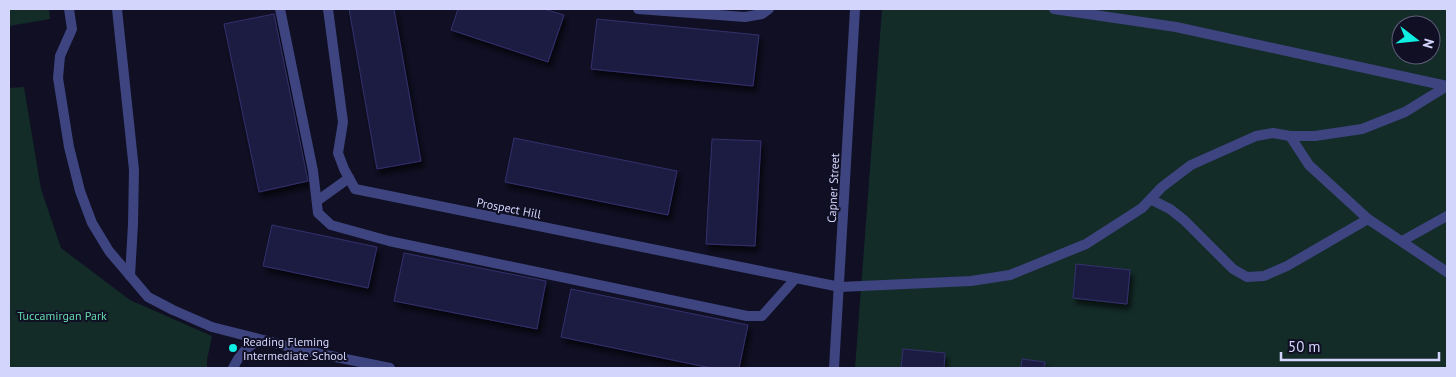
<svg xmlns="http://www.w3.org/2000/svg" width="1456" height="377" viewBox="0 0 1456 377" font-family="'PT Sans',sans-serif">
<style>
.green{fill:#132c28;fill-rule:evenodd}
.building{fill:#1e1c43;stroke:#33306d;filter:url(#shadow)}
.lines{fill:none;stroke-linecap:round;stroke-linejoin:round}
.service{stroke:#3d447f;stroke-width:10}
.minor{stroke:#3d447f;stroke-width:10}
.poi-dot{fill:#0eeee3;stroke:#100f23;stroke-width:2}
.labels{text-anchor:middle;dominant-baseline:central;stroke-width:4;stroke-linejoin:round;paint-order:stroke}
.street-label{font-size:12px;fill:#d3d5fd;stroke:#100f23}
.park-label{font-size:12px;fill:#64d8aa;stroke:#100f23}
.poi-label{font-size:12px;fill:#d3d5fd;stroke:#100f23;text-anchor:start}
</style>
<defs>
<filter id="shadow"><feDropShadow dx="3" dy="5.5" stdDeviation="2.5" flood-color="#0009"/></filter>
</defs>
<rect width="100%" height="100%" fill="#100f23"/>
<g class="green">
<polygon points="9,9 49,9 50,19 9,26"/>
<path d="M882 9H1447V368H855ZM1401 25H1431V55H1401Z"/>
<polygon points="24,87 41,189 61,248 130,300 212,336 207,360 207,368 9,368 9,88"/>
</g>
<g class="building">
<polygon points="349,9 394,9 421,161 377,169"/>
<polygon points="458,9 544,9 564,15 548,62 451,30"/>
<polygon points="274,14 308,181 259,192 224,24"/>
<polygon points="597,19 759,35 753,86 591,69"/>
<polygon points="514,138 677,171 668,215 505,182"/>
<polygon points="712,139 761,141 755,246 706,244"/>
<polygon points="272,225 377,247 368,288 263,266"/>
<polygon points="404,253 546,281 537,329 394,301"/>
<polygon points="1076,264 1130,270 1127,304 1073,298"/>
<polygon points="571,289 748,325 739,368 711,368 561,337"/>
<polygon points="903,349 945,353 944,368 901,368"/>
<polygon points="1022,359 1045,362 1044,368 1021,368"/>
</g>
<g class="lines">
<g class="service">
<polyline points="69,9 72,29 60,56 58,78 69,147 80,191 92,223 109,251 148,297 173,310 212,327 306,351 390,368"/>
<polyline points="117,9 134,170 133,224 130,276"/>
<polyline points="280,9 313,171 318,213 331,225 389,241 747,316 762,316 795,279"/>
<polyline points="638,9 745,17 762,14 769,9"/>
<polyline points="1054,9 1176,27 1447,86"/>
<polyline points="1290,136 1309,165 1368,219 1447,272"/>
<polyline points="1152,200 1170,209 1184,220 1233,269 1247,277 1264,276 1287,266 1368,219"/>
<polyline points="317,201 349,178"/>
<polyline points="1402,241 1447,216"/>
<polyline points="840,287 971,281 1010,275 1086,244 1142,208 1162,187 1191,165 1256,136 1273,133 1290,136 1315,136 1362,129 1405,112 1447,86"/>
<path d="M233 368C240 354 246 347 260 340"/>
</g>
<g class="minor">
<polyline points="328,9 343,122 338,153 344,169 355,189 840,287"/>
<polyline points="834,368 855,9"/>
</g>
</g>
<circle class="poi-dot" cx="233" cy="348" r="5"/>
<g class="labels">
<g class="street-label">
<text transform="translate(833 188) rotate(-87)">Capner Street</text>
<text transform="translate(509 208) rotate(11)">Prospect Hill</text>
</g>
<g class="park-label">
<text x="62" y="315">Tuccamirgan Park</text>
</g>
<g class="poi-label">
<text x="243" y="341">Reading Fleming<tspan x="243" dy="14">Intermediate School</tspan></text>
</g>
</g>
<rect width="1456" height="377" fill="none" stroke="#d3d5fd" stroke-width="20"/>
<g transform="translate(1416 40) rotate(106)"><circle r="24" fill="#100f23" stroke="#5e5e7a"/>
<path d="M0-4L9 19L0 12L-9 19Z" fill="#0eeee3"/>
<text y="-8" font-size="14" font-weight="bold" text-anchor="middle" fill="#d3d5fd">N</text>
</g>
<path d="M1281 352v8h158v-8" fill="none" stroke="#d3d5fd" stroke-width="2.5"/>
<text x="1288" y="352" font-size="15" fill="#d3d5fd" stroke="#100f23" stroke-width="4" paint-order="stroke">50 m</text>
</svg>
